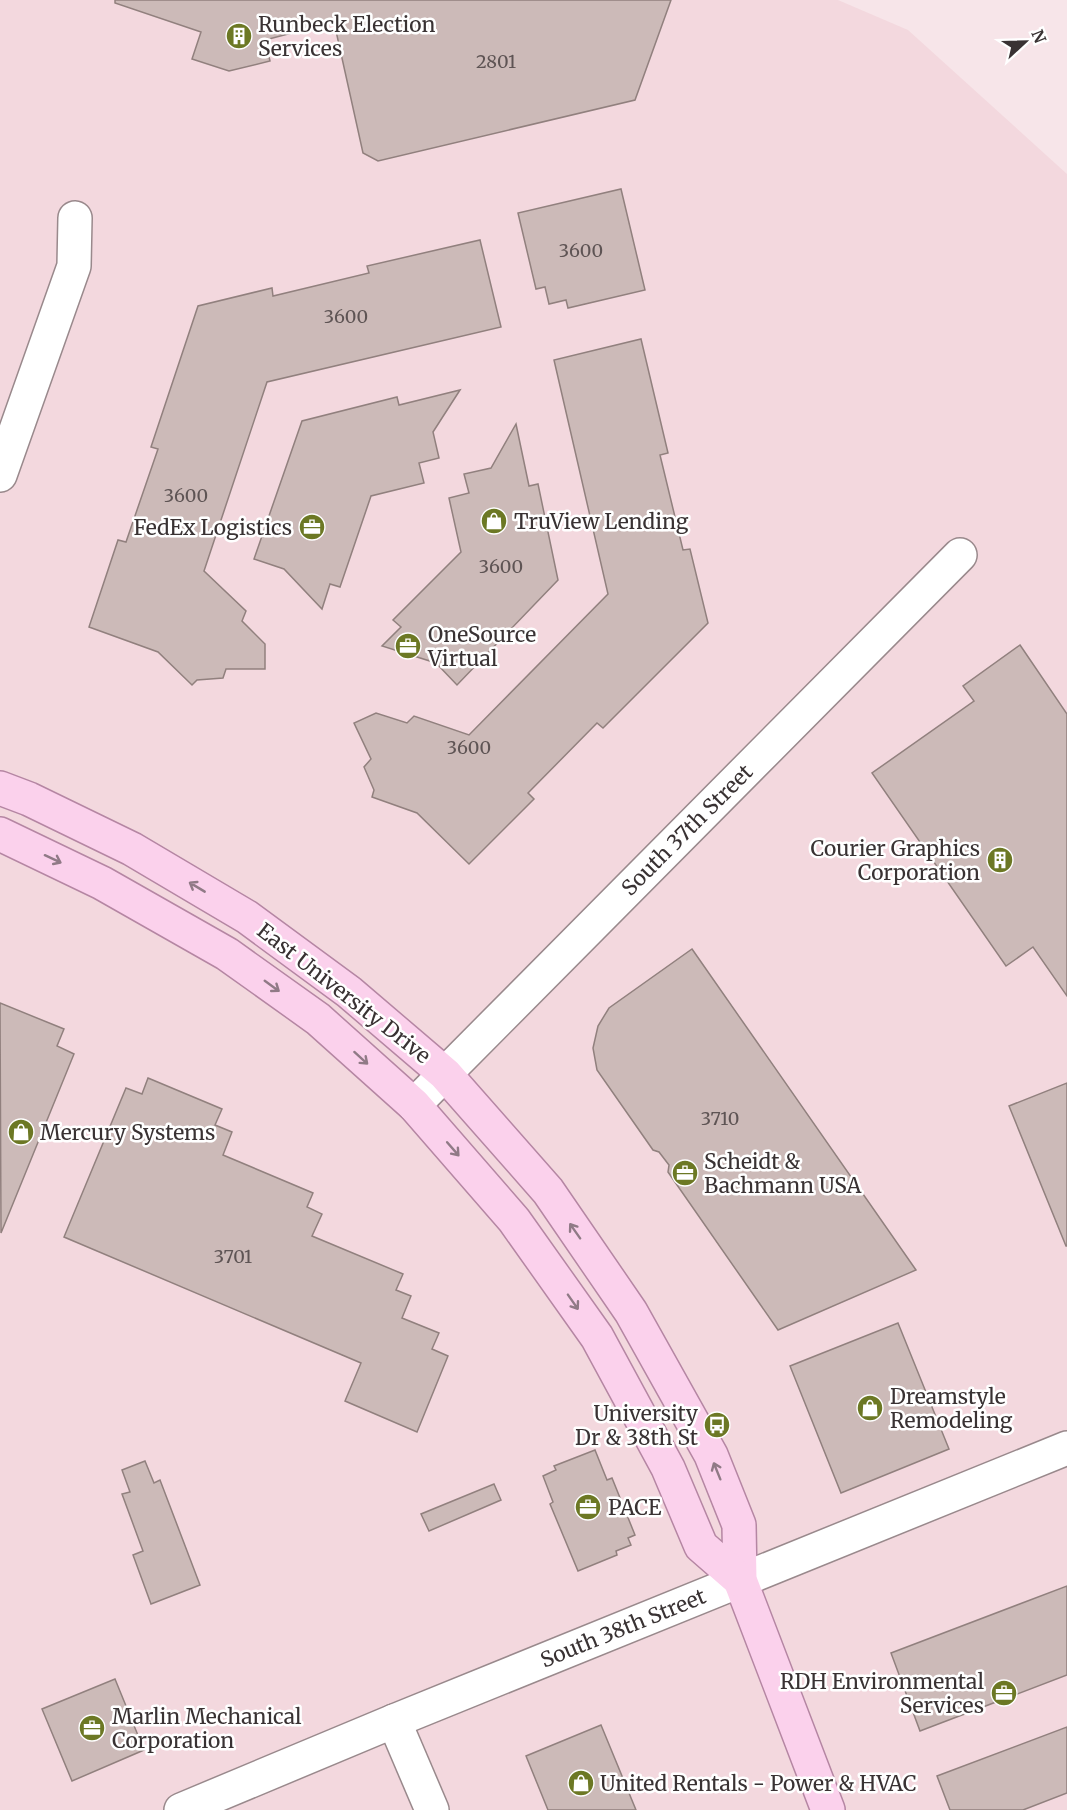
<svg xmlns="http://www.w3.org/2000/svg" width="1067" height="1810" viewBox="0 0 1067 1810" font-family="Merriweather,serif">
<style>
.built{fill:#f3d8de}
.building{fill:#ccbab8;stroke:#91807e;stroke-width:1.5}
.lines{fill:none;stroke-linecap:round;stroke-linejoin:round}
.minor-casing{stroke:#99898c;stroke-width:36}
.major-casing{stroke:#b586a3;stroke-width:36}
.minor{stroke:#fff;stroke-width:33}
.major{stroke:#fbd1ec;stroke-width:33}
.oneway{stroke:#907a86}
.labels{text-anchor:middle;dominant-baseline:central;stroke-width:5;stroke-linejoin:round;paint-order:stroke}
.number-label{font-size:18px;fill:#5e5454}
.poi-label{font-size:21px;fill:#393233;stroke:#fff;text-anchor:start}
.street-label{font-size:21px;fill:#393233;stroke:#fff}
</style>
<rect width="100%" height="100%" fill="#f7e5e9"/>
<polygon class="built" points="0,0 838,0 908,30 1067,174 1067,1810 0,1810"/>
<g class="building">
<polygon points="115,0 671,0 635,100 378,161 363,153 334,22 265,40 270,61 229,71 192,59 201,32 115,3"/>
<polygon points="621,189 645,290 568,308 566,300 549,304 545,287 536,289 518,213"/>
<polygon points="480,240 501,327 267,382 204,571 246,611 242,621 265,644 265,669 226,669 223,678 197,680 192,685 158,652 89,627 118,540 126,542 158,449 151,447 198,306 272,288 273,296 369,273 367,266"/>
<polygon points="641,339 668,453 660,455 683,550 690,549 708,623 603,728 597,723 528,793 534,799 469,864 417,813 372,797 374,790 364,767 371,759 354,723 376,713 407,723 414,716 469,735 608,594 554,360"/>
<polygon points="460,390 433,432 439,458 419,463 424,483 371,496 340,587 330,584 322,609 284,569 254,559 302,421 397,397 399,405"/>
<polygon points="516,424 529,486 538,484 558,580 457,685 436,663 382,646 401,627 393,620 461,552 449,498 469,493 464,474 491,468"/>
<polygon points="1020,645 1067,714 1067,996 1033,947 1006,966 872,773 974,701 963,686"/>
<polygon points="692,949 916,1270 778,1330 668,1172 669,1165 659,1152 653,1150 597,1070 593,1048 598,1026 609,1008"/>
<polygon points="0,1003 64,1029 57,1046 74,1054 1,1233"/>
<polygon points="148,1078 222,1109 215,1125 232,1132 223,1155 313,1193 307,1207 322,1214 312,1236 403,1274 396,1290 411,1296 402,1318 439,1333 432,1349 448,1356 417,1432 345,1401 361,1363 64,1237 126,1088 142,1094"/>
<polygon points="1067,1083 1067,1246 1066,1246 1009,1106"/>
<polygon points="898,1323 949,1449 841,1493 790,1366"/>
<polygon points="595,1450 607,1480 612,1478 635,1535 628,1538 631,1545 616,1551 617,1555 578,1571 550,1504 553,1502 543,1476 556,1470 554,1466"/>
<polygon points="145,1461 154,1483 160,1480 200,1585 151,1604 133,1555 143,1551 122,1494 130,1492 122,1470"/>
<polygon points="494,1484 501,1500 429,1531 421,1514"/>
<polygon points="1067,1586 1067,1675 920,1731 891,1653"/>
<polygon points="115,1679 144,1750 72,1781 42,1709"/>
<polygon points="601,1725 636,1810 548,1810 526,1756"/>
<polygon points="1067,1727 1067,1793 1023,1810 950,1810 937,1776"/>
</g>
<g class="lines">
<defs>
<g id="minor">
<polyline points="0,475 74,266 75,218"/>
<polyline points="414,1105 960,555"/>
<polyline points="394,1721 432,1810"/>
<polyline points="181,1810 394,1721 1067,1448"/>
</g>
<g id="major">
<polyline points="0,788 29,799 132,849 247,917 349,992 445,1074 548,1191 631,1312 711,1455 739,1525 740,1580 828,1810"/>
<polyline points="0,834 102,883 227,954 318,1019 414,1105 514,1220 597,1337 668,1468 701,1546 740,1580"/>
</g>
</defs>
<use href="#minor" class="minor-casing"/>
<use href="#major" class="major-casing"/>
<use href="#minor" class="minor"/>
<use href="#major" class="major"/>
</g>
<defs><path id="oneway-shaft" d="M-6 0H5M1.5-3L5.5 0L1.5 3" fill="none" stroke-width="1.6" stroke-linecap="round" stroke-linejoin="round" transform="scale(1.5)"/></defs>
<g class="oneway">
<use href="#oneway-shaft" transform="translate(53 859) rotate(25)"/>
<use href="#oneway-shaft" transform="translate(197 887) rotate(-149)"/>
<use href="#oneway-shaft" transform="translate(272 986) rotate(36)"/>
<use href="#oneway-shaft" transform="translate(361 1058) rotate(42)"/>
<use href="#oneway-shaft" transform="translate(453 1149) rotate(49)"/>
<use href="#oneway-shaft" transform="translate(575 1231) rotate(-125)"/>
<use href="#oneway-shaft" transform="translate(573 1302) rotate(55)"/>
<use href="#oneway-shaft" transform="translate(717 1471) rotate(-112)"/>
</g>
<defs>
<symbol id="building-disc" viewBox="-11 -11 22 22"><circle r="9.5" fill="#6c7824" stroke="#fff"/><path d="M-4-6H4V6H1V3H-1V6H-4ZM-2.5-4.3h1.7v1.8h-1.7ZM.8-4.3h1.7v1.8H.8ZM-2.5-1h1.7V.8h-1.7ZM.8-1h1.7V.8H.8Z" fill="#fff"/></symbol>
<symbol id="shop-disc" viewBox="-11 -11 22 22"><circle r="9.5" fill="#6c7824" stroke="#fff"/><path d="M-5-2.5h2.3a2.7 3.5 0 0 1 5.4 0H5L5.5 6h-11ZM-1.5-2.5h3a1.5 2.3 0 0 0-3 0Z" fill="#fff"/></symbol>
<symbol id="office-disc" viewBox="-11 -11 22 22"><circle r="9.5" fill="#6c7824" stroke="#fff"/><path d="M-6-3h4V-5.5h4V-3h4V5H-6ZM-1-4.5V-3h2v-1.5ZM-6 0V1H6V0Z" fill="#fff"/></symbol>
<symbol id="bus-disc" viewBox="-11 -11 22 22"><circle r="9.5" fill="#6c7824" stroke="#fff"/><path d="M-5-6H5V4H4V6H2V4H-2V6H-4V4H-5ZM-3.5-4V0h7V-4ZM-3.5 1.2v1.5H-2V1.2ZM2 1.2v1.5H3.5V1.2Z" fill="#fff"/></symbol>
</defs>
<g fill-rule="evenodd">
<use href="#building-disc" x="224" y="21" width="30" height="30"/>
<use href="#shop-disc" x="479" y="506" width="30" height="30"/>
<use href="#office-disc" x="297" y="512" width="30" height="30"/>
<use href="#office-disc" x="393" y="631" width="30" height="30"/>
<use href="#building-disc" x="985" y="845" width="30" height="30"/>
<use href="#shop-disc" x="6" y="1117" width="30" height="30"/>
<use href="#office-disc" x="670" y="1158" width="30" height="30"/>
<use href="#shop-disc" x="855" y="1393" width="30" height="30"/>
<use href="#bus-disc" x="702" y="1410" width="30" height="30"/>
<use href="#office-disc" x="573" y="1492" width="30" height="30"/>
<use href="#office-disc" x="989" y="1678" width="30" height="30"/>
<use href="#office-disc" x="77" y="1713" width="30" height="30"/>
<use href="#shop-disc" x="566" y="1768" width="30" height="30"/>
</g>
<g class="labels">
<g class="number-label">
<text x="496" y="61">2801</text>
<text x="581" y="250">3600</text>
<text x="346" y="316">3600</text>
<text x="186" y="495">3600</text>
<text x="501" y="566">3600</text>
<text x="469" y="747">3600</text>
<text x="720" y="1118">3710</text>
<text x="233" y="1256">3701</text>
</g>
<g class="poi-label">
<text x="258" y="24">Runbeck Election<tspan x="258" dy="24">Services</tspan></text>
<text x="514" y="521">TruView Lending</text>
<text x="292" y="527" text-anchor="end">FedEx Logistics</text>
<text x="428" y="634">OneSource<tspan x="428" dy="24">Virtual</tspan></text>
<text x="980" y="848" text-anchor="end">Courier Graphics<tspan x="980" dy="24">Corporation</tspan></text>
<text x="40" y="1132">Mercury Systems</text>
<text x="704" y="1161">Scheidt &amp;<tspan x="704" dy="24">Bachmann USA</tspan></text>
<text x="890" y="1396">Dreamstyle<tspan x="890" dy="24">Remodeling</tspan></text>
<text x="698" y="1413" text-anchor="end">University<tspan x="698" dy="24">Dr &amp; 38th St</tspan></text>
<text x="608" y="1507">PACE</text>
<text x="984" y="1681" text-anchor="end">RDH Environmental<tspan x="984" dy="24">Services</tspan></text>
<text x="112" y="1716">Marlin Mechanical<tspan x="112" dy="24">Corporation</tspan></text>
<text x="600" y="1783">United Rentals - Power &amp; HVAC</text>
</g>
<g class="street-label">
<text transform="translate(687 830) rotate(-45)">South 37th Street</text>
<text transform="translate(344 993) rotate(38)">East University Drive</text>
<text transform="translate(623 1628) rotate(-22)">South 38th Street</text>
</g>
</g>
<g transform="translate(1025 42) rotate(68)" stroke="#ffffff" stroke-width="4.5" paint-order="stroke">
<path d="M0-4.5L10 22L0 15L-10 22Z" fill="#393233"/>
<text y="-9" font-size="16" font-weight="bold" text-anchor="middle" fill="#393233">N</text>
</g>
</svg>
